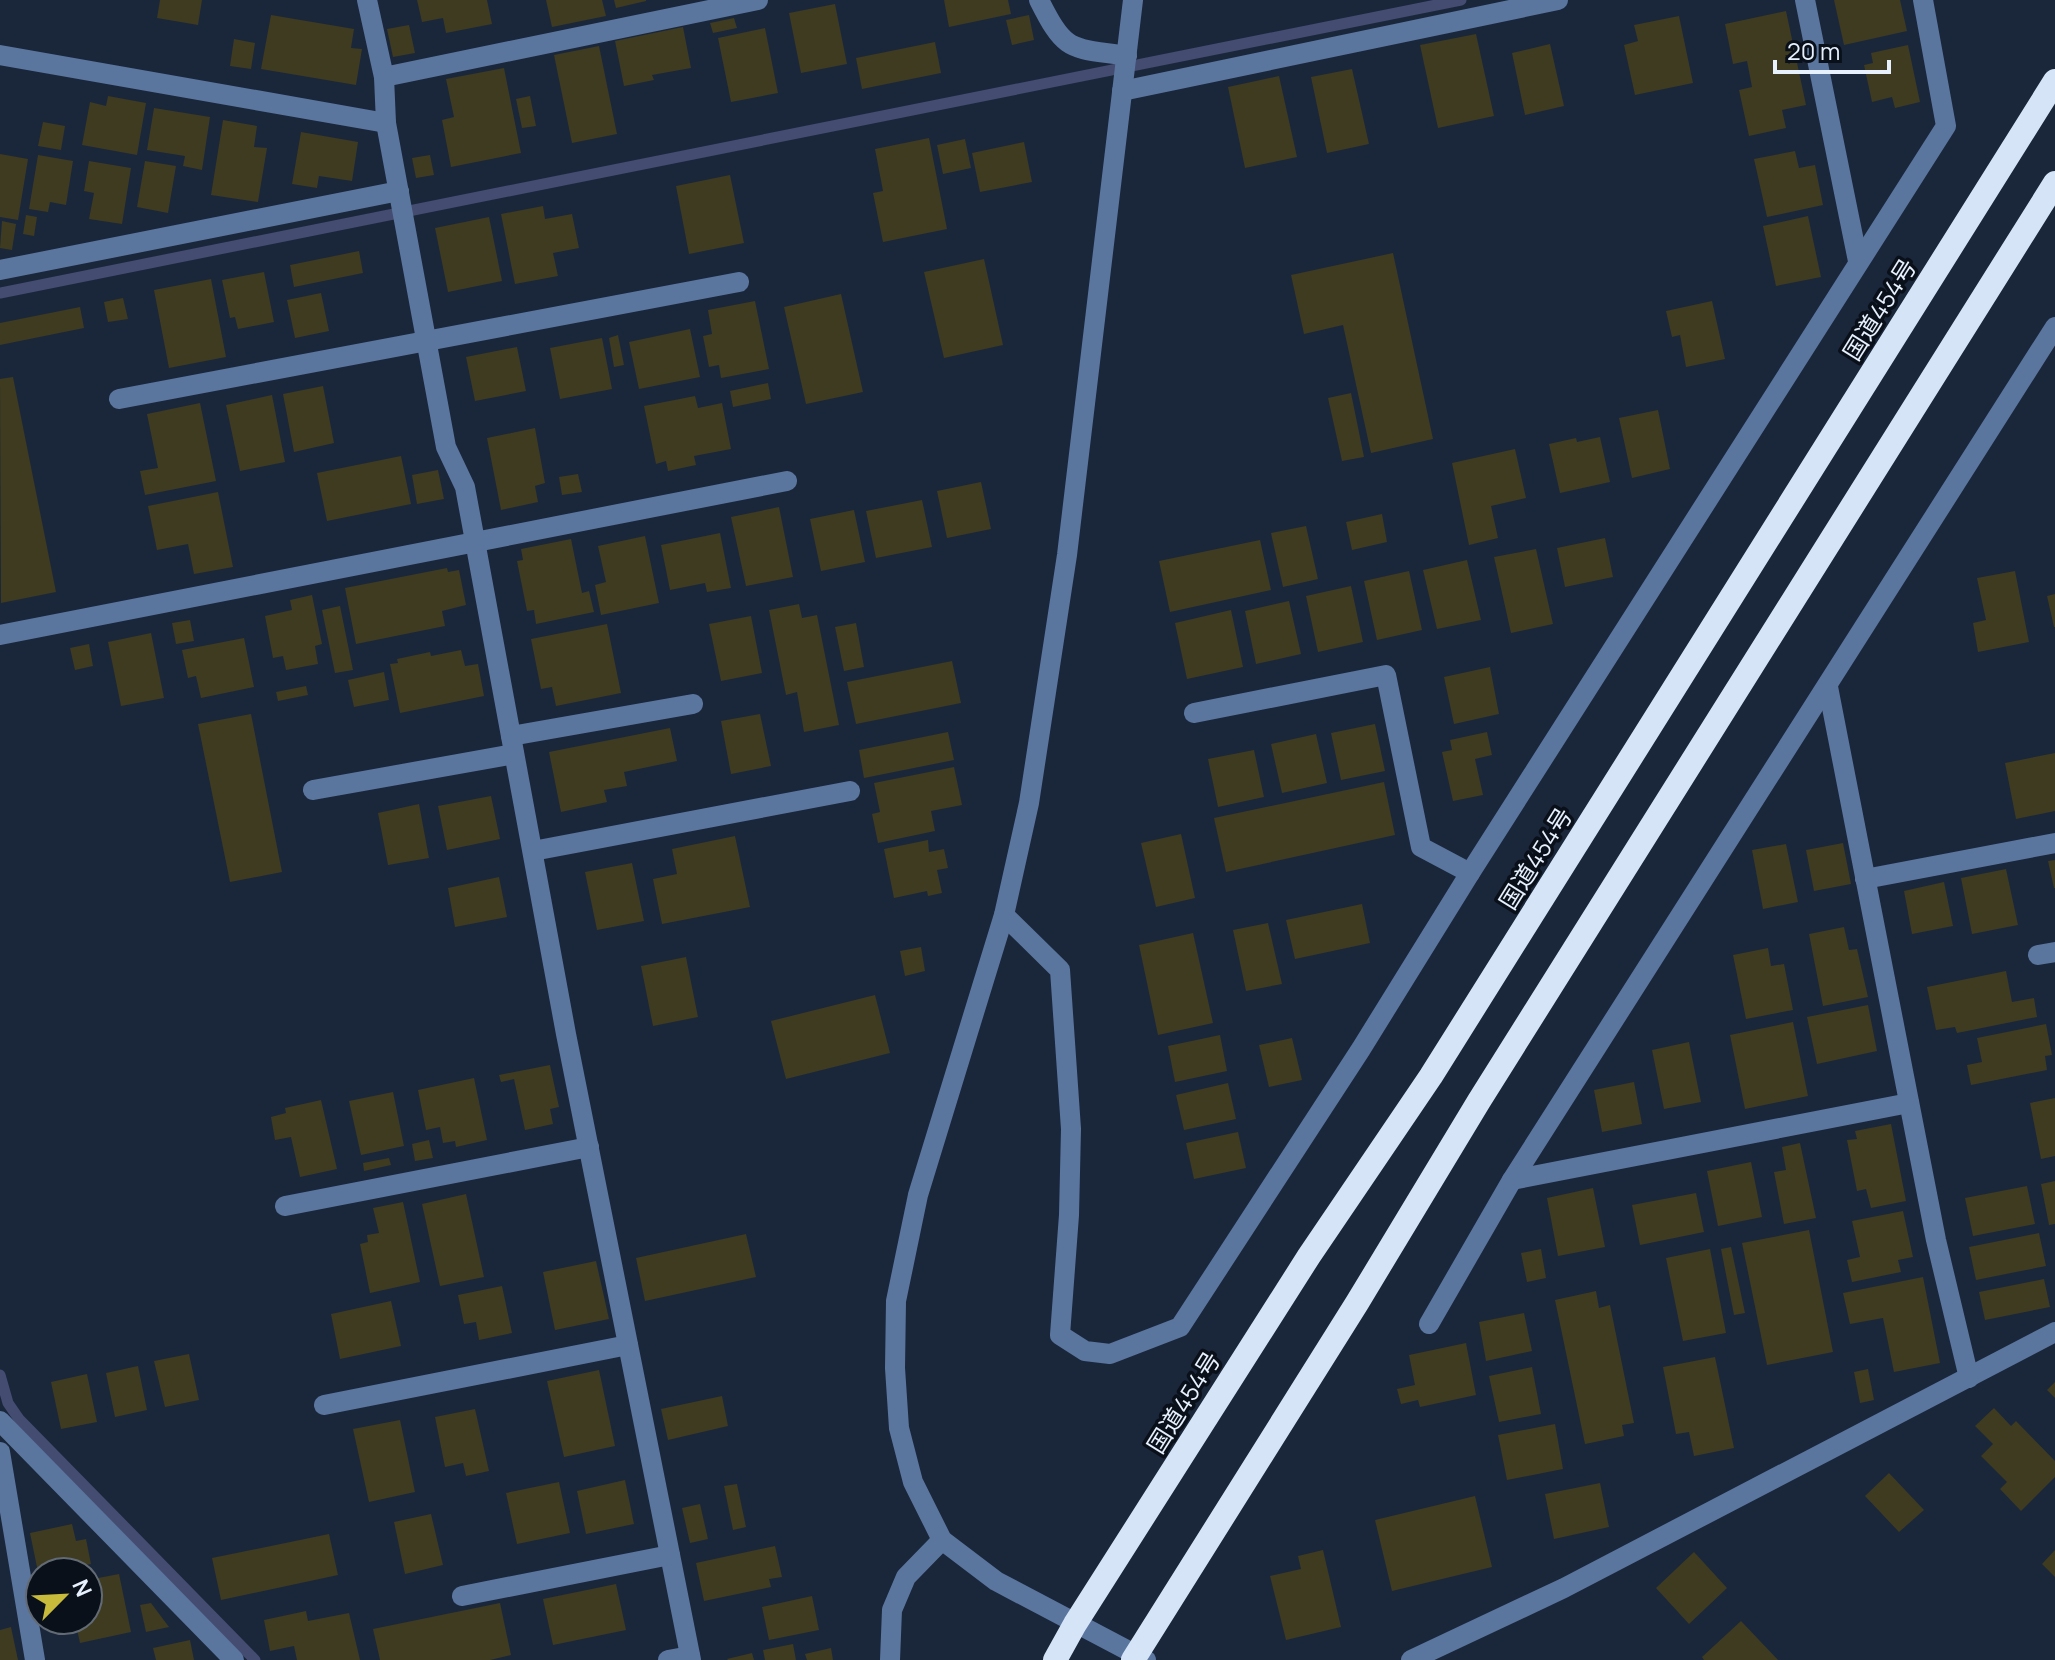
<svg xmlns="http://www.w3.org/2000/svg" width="2055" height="1660" viewBox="0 0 2055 1660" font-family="Manrope,'Noto Sans JP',sans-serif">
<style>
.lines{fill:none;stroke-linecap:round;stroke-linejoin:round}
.stream{stroke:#454c71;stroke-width:11}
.building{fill:#3e3b20}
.minor{stroke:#5b769e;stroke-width:20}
.highway{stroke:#d6e4f8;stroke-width:24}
.labels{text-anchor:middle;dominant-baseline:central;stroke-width:7;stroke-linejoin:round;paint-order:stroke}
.street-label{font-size:24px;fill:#e7f1fe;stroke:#0a1019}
</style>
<rect width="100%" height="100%" fill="#1a273b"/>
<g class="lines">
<g class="stream">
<polyline points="0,293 1461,0"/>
<polyline points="0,1375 8,1403 19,1419 255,1660"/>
</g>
</g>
<g class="building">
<polygon points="160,0 202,0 198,25 157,18"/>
<polygon points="417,0 487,0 492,24 446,33 443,18 422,22"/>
<polygon points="546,0 602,0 606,16 552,27"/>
<polygon points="614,0 646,0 646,1 616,8"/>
<polygon points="944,0 1008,0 1011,14 949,27"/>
<polygon points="1834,0 1900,0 1907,31 1844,45"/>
<polygon points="835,4 847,64 801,73 789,13"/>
<polygon points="1786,11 1806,105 1782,110 1786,128 1749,136 1739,90 1752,87 1747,61 1733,64 1725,24"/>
<polygon points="271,15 354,29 351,48 362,49 356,85 261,69"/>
<polygon points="1029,15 1034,40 1012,45 1006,20"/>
<polygon points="1679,16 1693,83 1635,95 1624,45 1638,41 1634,25"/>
<polygon points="734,18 737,28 713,33 710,23"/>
<polygon points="409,25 415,53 393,57 387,29"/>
<polygon points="683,27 691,68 652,75 654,80 624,86 615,41"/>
<polygon points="765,28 778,93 731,102 718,38"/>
<polygon points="1476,34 1494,116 1438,128 1420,45"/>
<polygon points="234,39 255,43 251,69 230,66"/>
<polygon points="935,42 941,73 862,89 856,58"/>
<polygon points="1550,44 1564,106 1525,115 1512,53"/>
<polygon points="1908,45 1920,102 1895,108 1892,97 1872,102 1864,65 1873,63 1871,53"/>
<polygon points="599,46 617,134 572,143 554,55"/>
<polygon points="504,68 521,153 451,167 442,120 454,117 446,79"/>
<polygon points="1352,69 1369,144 1327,153 1311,77"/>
<polygon points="1279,76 1297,157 1245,168 1228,87"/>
<polygon points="108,96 146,103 137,155 82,145 90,102 106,106"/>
<polygon points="530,96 536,126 522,128 516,99"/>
<polygon points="154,108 210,117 202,170 183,166 185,156 147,150"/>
<polygon points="223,120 257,126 254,147 267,148 258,202 211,195"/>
<polygon points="43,122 65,126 61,150 38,146"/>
<polygon points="301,132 358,142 352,181 319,176 317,188 292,184"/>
<polygon points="929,138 947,229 883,242 873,193 883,191 875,149"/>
<polygon points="965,139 971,168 943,174 937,145"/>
<polygon points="1024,142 1032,182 980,192 972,153"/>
<polygon points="1795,151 1799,168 1815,165 1823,205 1767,217 1754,159"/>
<polygon points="0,154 28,159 18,220 0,217"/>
<polygon points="38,155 73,161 66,205 50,202 48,212 29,209"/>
<polygon points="430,155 434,175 416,178 412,158"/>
<polygon points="89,161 131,168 122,224 89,219 94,193 84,191"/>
<polygon points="145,161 176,166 168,213 137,207"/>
<polygon points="730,175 744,243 689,254 676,186"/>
<polygon points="543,206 545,219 572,214 579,248 553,253 558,276 515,284 501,214"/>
<polygon points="26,215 37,217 34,236 23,234"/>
<polygon points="1808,216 1821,277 1776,286 1763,226"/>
<polygon points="489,217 502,281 448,292 435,228"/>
<polygon points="2,221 16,224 12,250 0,248"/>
<polygon points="359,251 363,273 294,287 290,265"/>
<polygon points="1393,253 1433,439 1371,453 1343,325 1304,334 1291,275"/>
<polygon points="984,259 1003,345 944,358 924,272"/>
<polygon points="264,272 274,322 238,329 235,317 230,318 222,280"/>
<polygon points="211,279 226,357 169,368 154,290"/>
<polygon points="321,293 329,331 295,338 287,300"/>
<polygon points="841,294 863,392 806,404 784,307"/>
<polygon points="123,298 128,319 108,322 104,302"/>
<polygon points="755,301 769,369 721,378 719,365 709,367 703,336 712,334 708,310"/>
<polygon points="1712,301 1725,359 1686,367 1680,335 1672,337 1666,311"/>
<polygon points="80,307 84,328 0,345 0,323"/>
<polygon points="690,329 700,377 639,389 629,342"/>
<polygon points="618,335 624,365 614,367 609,338"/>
<polygon points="602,338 612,389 560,399 550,348"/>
<polygon points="517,347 526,391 475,401 466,357"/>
<polygon points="13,377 56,592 1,603 0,379"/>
<polygon points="768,383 771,399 733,407 730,391"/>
<polygon points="323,386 334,443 294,452 283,394"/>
<polygon points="1351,393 1364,457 1342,461 1328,398"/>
<polygon points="272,395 285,462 240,471 226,405"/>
<polygon points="695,396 698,408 722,403 731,449 694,456 696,465 668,471 666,461 656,464 644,406"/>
<polygon points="200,403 216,481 145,495 140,471 158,468 147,414"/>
<polygon points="1658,410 1670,469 1632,478 1619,418"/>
<polygon points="535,428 545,483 535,486 538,502 501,510 487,438"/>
<polygon points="1600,437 1610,482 1560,493 1549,444 1576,438 1577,442"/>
<polygon points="1515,449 1526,498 1491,506 1498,538 1469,545 1452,463"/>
<polygon points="401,456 411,504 327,521 317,473"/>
<polygon points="438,470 444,499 417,504 412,475"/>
<polygon points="578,474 582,492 562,495 559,477"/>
<polygon points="981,482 991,529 947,538 937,491"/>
<polygon points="218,492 233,567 194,574 188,544 157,550 148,506"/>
<polygon points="922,500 932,547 876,558 866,511"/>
<polygon points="779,507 793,577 746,586 731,517"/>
<polygon points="854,510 865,562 821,571 810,519"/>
<polygon points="1382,514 1387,542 1352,550 1346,522"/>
<polygon points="1306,526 1318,579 1283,587 1271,533"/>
<polygon points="720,533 731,588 707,592 705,583 670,590 661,545"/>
<polygon points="645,536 659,603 601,615 595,585 606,582 598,546"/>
<polygon points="1605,538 1613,577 1565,587 1557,548"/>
<polygon points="571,539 582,593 589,591 594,612 536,624 534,610 527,611 517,561 523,560 521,549"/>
<polygon points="1260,540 1271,590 1170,612 1159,561"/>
<polygon points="1536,549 1553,624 1511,633 1494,557"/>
<polygon points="1467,560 1481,620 1437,629 1423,570"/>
<polygon points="447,568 448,572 459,570 466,605 442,611 445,626 356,644 345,588"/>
<polygon points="1409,571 1422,630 1377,640 1364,581"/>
<polygon points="2015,571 2029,642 1978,652 1973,623 1986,620 1977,578"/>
<polygon points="1351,586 1363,642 1318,652 1306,596"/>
<polygon points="2055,594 2055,627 2054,627 2047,596"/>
<polygon points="312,595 322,644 315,646 318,664 286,670 283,656 273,658 265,616 292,610 290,600"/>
<polygon points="1289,601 1301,654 1256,664 1245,611"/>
<polygon points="799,604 802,618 817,615 839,725 804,732 797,692 786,695 769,610"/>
<polygon points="340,606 353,670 335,673 322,610"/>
<polygon points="1231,610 1243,667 1187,679 1175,623"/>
<polygon points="751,616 762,673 721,681 709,624"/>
<polygon points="190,620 194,641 176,644 172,623"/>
<polygon points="856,623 864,667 844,671 835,627"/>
<polygon points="607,624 621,693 556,706 552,687 541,689 531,639"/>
<polygon points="151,633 164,698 121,706 108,642"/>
<polygon points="244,638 254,687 201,698 196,676 188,678 182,650"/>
<polygon points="89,644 93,666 75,670 70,648"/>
<polygon points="461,650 465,666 478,664 484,696 400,713 390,664 398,663 397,659 430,652 431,656"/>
<polygon points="952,661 961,703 856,724 847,682"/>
<polygon points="1490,667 1499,714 1454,724 1444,677"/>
<polygon points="384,672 389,700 354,707 348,680"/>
<polygon points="306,686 308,695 278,701 276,692"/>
<polygon points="251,714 282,872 230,882 198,724"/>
<polygon points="760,714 771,766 731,774 721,721"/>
<polygon points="1375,724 1385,771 1341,780 1331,733"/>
<polygon points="670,728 677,761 624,772 627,786 604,790 607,802 561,812 549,752"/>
<polygon points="948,732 954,760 864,778 859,750"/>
<polygon points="1487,732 1492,755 1475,759 1483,795 1453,801 1442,752 1452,750 1450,740"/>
<polygon points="1316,734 1327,783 1282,793 1271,744"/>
<polygon points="1254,750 1264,797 1218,807 1208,759"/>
<polygon points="2055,753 2055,811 2016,819 2005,763"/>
<polygon points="954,767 962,805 931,811 935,831 878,843 872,814 880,812 874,783"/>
<polygon points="1384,782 1395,835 1226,872 1214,818"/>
<polygon points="491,796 500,839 447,850 438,806"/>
<polygon points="419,804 429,858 388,865 378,813"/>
<polygon points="1181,834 1195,898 1156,907 1141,843"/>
<polygon points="735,836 750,907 662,924 653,879 677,874 672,849"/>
<polygon points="928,840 929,852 944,849 948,868 937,870 942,893 928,896 927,891 894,898 884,849"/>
<polygon points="1843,843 1851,884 1814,891 1806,850"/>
<polygon points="1786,844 1798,902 1763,909 1752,850"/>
<polygon points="2055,860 2055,888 2054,888 2048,861"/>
<polygon points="632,863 644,921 597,930 585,872"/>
<polygon points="2006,869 2018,925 1972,934 1961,878"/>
<polygon points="499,877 507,917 455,927 448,888"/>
<polygon points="1944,882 1953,926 1912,934 1904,891"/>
<polygon points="1362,904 1370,943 1295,959 1286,920"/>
<polygon points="1268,923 1282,984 1246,991 1233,930"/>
<polygon points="1844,927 1849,950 1857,949 1868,997 1823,1006 1809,934"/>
<polygon points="1193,933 1213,1023 1158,1035 1139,945"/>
<polygon points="921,947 925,971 905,976 900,951"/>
<polygon points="1768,948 1771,966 1784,964 1793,1010 1746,1019 1733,955"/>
<polygon points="686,957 698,1017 653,1026 641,966"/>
<polygon points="2006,971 2012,1002 2034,998 2037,1017 1957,1033 1955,1027 1936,1030 1927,987"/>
<polygon points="875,995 890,1053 786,1079 771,1021"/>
<polygon points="1868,1005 1877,1051 1817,1064 1807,1017"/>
<polygon points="1793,1022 1808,1096 1745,1109 1730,1035"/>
<polygon points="2046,1024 2052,1055 2045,1056 2047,1070 1971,1085 1967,1065 1982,1062 1977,1038"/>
<polygon points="1220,1035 1227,1071 1175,1082 1168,1046"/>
<polygon points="1292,1038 1302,1080 1269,1087 1259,1045"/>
<polygon points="1689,1042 1701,1102 1664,1109 1652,1050"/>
<polygon points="550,1065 559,1107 550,1109 553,1124 525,1130 514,1079 501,1082 499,1075"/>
<polygon points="474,1078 487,1140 456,1147 455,1141 443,1143 440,1127 426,1130 418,1090"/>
<polygon points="1634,1082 1642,1124 1602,1132 1594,1090"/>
<polygon points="1228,1083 1236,1119 1184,1130 1176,1095"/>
<polygon points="393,1092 404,1146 361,1155 349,1101"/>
<polygon points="2055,1098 2055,1156 2041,1159 2030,1103"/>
<polygon points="321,1100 337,1169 300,1177 291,1137 275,1140 271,1117 286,1113 285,1108"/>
<polygon points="1891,1124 1906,1201 1871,1208 1866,1189 1857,1191 1847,1140 1857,1139 1855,1131"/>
<polygon points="1238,1132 1246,1168 1194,1179 1186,1143"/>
<polygon points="429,1140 433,1158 415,1161 412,1144"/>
<polygon points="1800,1143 1816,1218 1784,1224 1774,1172 1786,1170 1782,1147"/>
<polygon points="389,1158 391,1165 364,1171 363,1163"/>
<polygon points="1751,1162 1762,1217 1718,1226 1707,1171"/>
<polygon points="2055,1181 2055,1224 2049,1225 2041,1184"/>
<polygon points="2027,1186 2035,1224 1973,1236 1965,1198"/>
<polygon points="1593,1188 1605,1247 1558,1256 1547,1198"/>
<polygon points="1696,1193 1704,1232 1640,1245 1632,1205"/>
<polygon points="466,1194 484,1277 440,1286 422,1204"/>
<polygon points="403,1202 420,1282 370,1293 360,1244 368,1242 367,1235 379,1233 373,1208"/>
<polygon points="1903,1211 1913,1257 1898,1260 1901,1272 1852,1282 1847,1260 1860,1257 1852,1221"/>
<polygon points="1809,1230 1833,1352 1767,1365 1742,1243"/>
<polygon points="2039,1233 2046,1266 1976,1280 1969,1247"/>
<polygon points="746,1234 756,1277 645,1301 636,1258"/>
<polygon points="1731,1247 1745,1313 1734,1315 1721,1249"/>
<polygon points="1541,1249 1546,1278 1527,1282 1521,1253"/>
<polygon points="1710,1249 1726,1333 1683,1341 1666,1258"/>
<polygon points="596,1261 609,1319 555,1330 543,1272"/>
<polygon points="1923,1277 1940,1363 1894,1372 1883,1318 1850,1324 1843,1293"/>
<polygon points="2044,1279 2050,1307 1985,1320 1979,1292"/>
<polygon points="502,1286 512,1333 479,1340 476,1322 464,1324 458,1295"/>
<polygon points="1596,1291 1599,1308 1610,1305 1634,1423 1622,1425 1624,1436 1585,1444 1555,1300"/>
<polygon points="391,1301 401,1346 340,1359 331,1314"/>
<polygon points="1524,1313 1532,1351 1486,1361 1479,1322"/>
<polygon points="1466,1343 1476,1395 1420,1407 1418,1400 1401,1404 1397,1389 1415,1385 1409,1355"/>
<polygon points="189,1354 199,1400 165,1407 154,1361"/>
<polygon points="1715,1357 1734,1448 1694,1456 1689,1432 1676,1434 1663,1367"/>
<polygon points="138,1366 147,1410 115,1417 106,1373"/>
<polygon points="1532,1367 1541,1414 1499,1422 1489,1376"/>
<polygon points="1868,1369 1874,1400 1860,1403 1854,1372"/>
<polygon points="599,1370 615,1446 564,1457 547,1381"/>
<polygon points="87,1374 97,1422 61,1429 51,1382"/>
<polygon points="2055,1382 2055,1398 2047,1390"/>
<polygon points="722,1396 728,1426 668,1440 661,1409"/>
<polygon points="1994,1408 2011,1426 2016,1421 2055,1461 2055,1477 2021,1511 2000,1489 2007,1482 1981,1456 1993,1444 1975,1426"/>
<polygon points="475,1409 489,1471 466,1476 463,1463 445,1467 435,1417"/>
<polygon points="400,1420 415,1492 369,1502 353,1429"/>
<polygon points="1555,1424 1563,1469 1507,1480 1498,1435"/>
<polygon points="1889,1473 1924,1510 1899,1532 1865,1496"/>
<polygon points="625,1480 634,1524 586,1534 577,1491"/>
<polygon points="559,1482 570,1533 517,1544 506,1493"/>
<polygon points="1600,1483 1609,1527 1554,1539 1545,1494"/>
<polygon points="737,1484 746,1527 733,1530 724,1486"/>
<polygon points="1475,1496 1492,1567 1392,1591 1375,1520"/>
<polygon points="700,1504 708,1539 690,1543 682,1508"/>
<polygon points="431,1514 443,1565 405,1574 394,1522"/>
<polygon points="72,1524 76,1541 86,1539 91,1564 53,1572 38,1572 30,1533"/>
<polygon points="329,1534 338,1575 221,1600 212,1558"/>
<polygon points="775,1546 782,1577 769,1579 771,1587 704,1601 696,1563"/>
<polygon points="1323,1550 1341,1627 1286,1640 1270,1576 1301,1569 1298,1556"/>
<polygon points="2055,1550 2055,1577 2042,1564"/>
<polygon points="1694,1552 1727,1588 1689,1624 1656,1588"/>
<polygon points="119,1574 131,1632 80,1643 75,1620 88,1620 88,1580"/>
<polygon points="616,1584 626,1630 553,1645 543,1599"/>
<polygon points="812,1596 819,1630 769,1640 762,1607"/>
<polygon points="151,1603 169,1627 146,1632 140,1605"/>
<polygon points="500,1603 511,1655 490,1660 380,1660 373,1629"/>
<polygon points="306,1611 308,1621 349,1613 360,1660 297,1660 294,1646 270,1651 264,1620"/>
<polygon points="1741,1621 1778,1660 1704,1660 1702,1657"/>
<polygon points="11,1627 18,1660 0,1660 0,1630"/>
<polygon points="190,1640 194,1660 156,1660 153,1648"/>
<polygon points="793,1644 796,1660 765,1660 763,1650"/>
<polygon points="831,1648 833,1660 807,1660 805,1654"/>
<polygon points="752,1653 754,1660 728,1660 727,1659"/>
</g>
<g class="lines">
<g class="minor">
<polyline points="367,0 384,77 386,123 446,447 465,487 566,1034 691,1660"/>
<path d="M1039 0C1066 54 1070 47 1127 56"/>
<polyline points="1133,0 1067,555 1029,803 1004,915 918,1195 896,1301 895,1368 899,1428 913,1482 942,1540 996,1581 1146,1660"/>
<polyline points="1805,0 1858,261"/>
<polyline points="0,55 386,123"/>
<polyline points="384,77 758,0"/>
<polyline points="1122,91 1558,0"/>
<polyline points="0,270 399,191"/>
<polyline points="119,399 739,282"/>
<polyline points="0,635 787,481"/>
<polyline points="1828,687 1936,1240 1969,1378"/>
<polyline points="1194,713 1386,675 1421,847 1470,873"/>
<polyline points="511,736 693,704"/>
<polyline points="313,790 514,754"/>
<polyline points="533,851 850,791"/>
<polyline points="1865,879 2055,843"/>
<polyline points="1004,915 1060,970 1071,1129 1069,1215 1060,1335 1085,1351 1110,1354 1180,1327 1361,1049 1470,873 1946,126 1923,0"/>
<polyline points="2038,955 2055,952"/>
<polyline points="1512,1180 1909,1103"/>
<polyline points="285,1206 589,1147"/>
<polyline points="1429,1324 1512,1180 2055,327"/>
<polyline points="324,1405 628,1345"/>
<polyline points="0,1421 234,1660"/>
<polyline points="0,1452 35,1660"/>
<polyline points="462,1596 670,1555"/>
<polyline points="668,1660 690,1656"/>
<polyline points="890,1660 892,1610 906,1577 942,1540"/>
<polyline points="1411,1660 1564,1588 2055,1332"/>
</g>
<g class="highway">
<polyline points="1055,1660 1075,1624 1309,1256 1431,1076 2055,81"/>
<polyline points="1133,1660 1357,1303 1479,1101 2055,183"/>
</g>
</g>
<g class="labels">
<g class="street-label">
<text transform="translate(1879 309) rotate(-58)">国道454号</text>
<text transform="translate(1535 858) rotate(-58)">国道454号</text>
<text transform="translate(1183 1402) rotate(-58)">国道454号</text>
</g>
</g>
<g transform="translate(64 1596) rotate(66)"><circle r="38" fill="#0a1019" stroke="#626a75" stroke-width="2"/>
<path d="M0-6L14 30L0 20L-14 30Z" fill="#c8bb3b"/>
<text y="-12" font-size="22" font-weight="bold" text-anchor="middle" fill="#e7f1fe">N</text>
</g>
<path d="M1775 60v12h114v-12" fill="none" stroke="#e7f1fe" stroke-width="4"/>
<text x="1787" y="60" font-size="24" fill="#e7f1fe" stroke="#0a1019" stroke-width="6" paint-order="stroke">20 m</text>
</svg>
